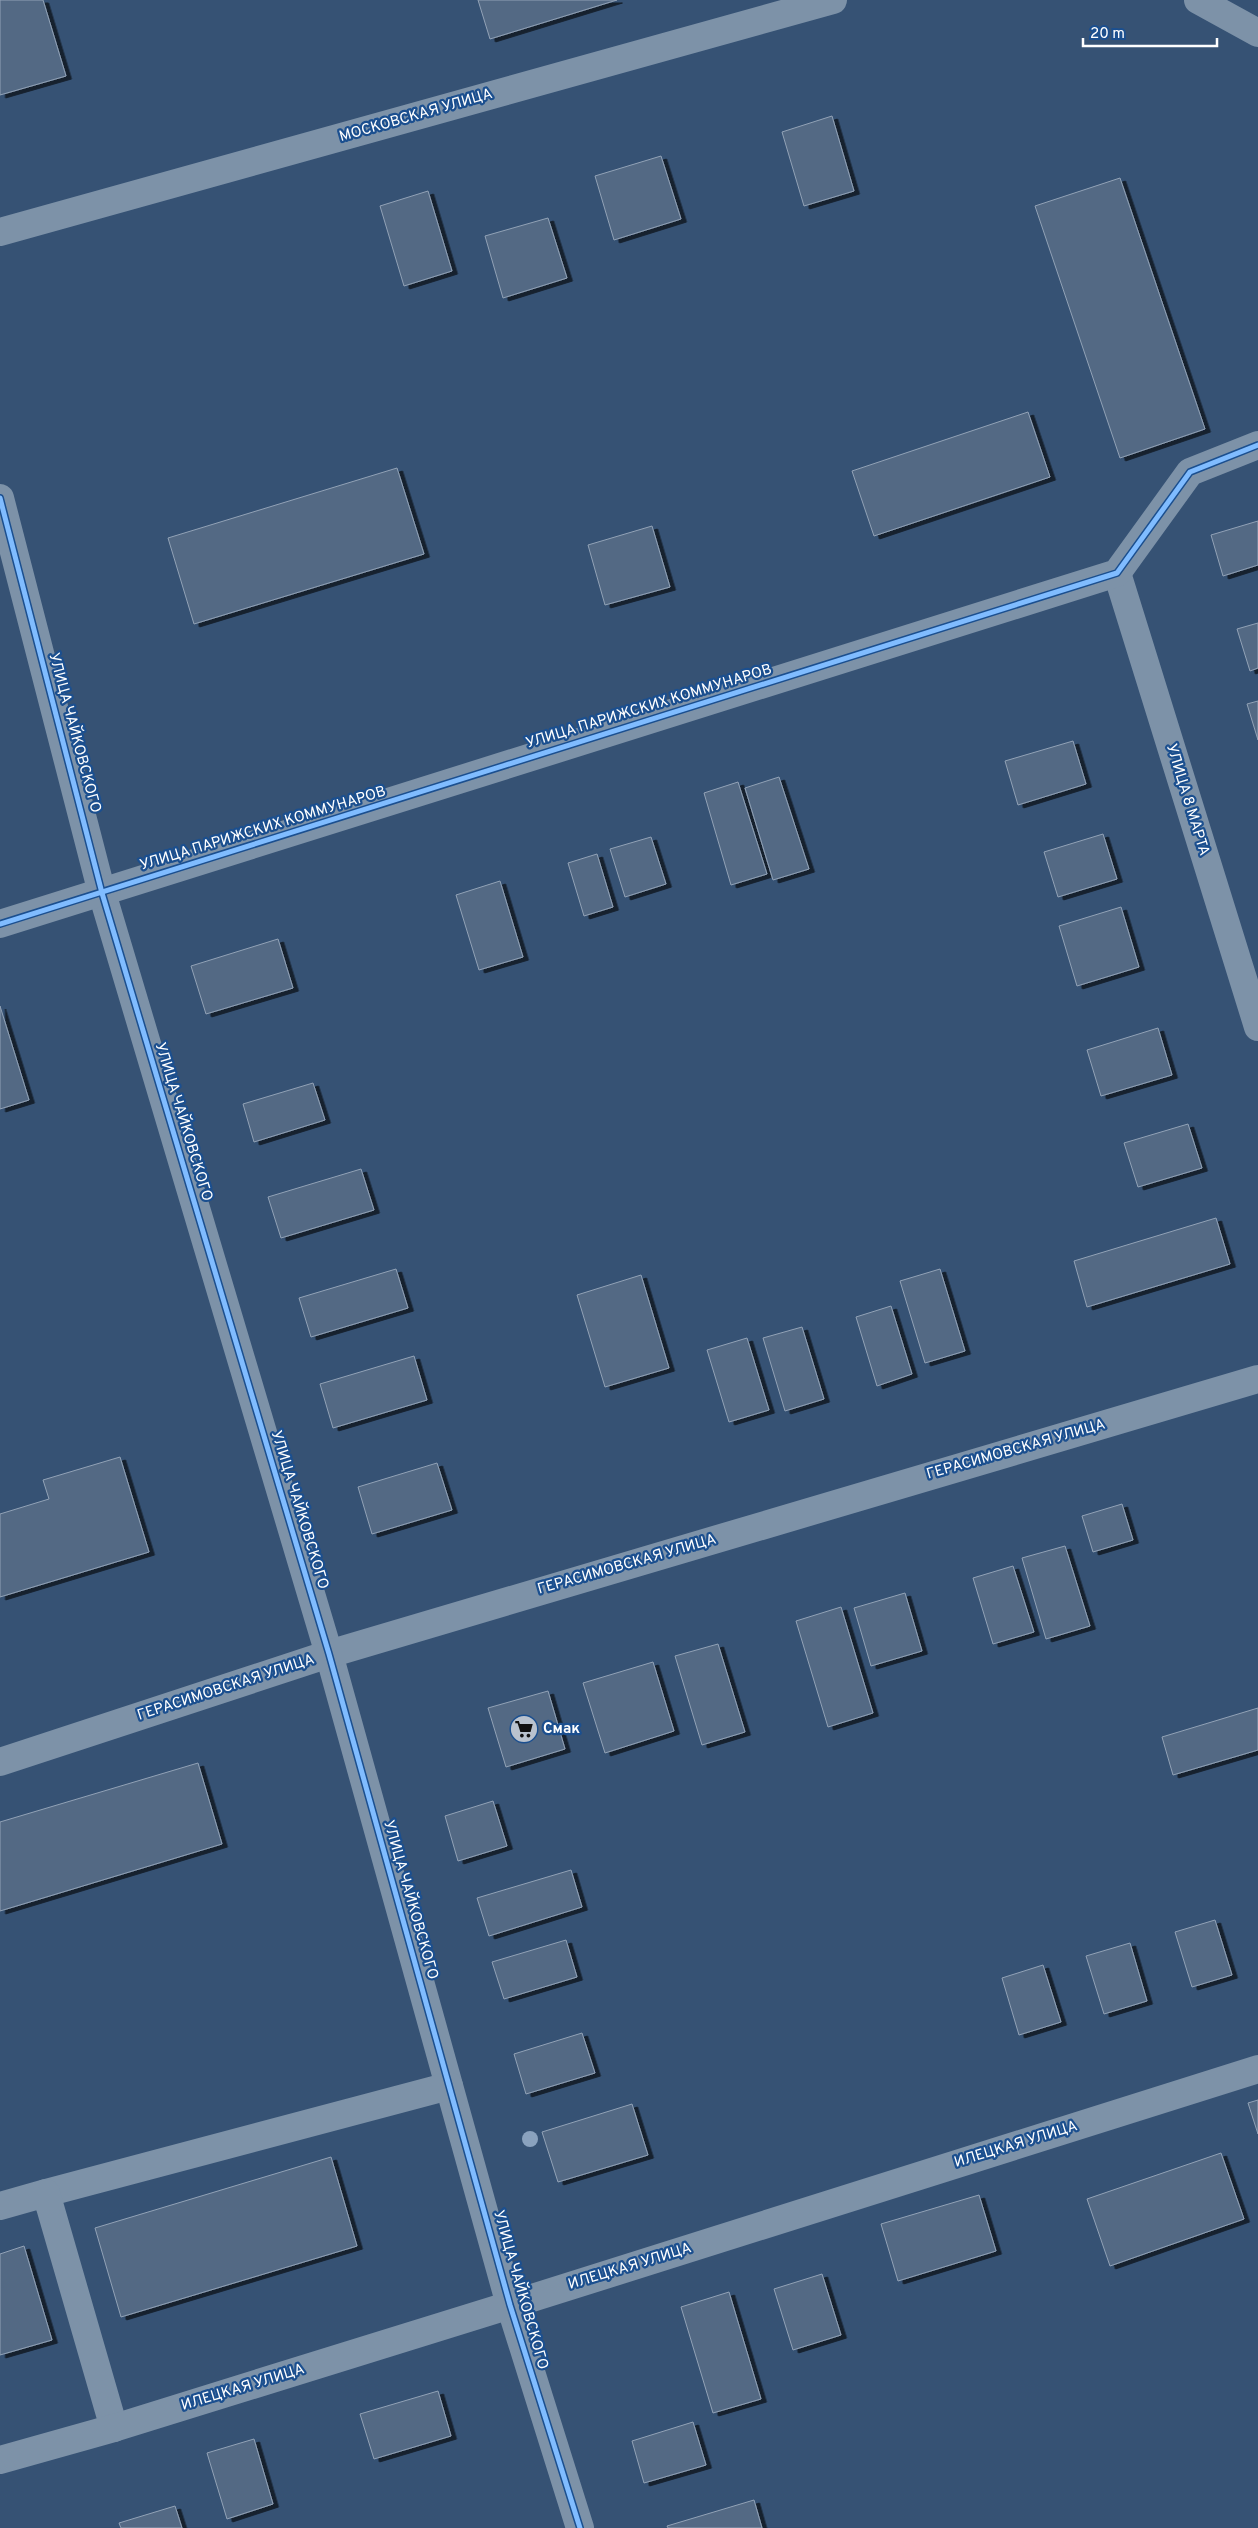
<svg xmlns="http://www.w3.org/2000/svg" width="1258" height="2528" viewBox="0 0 1258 2528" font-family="Overpass,sans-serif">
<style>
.building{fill:#526984;stroke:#92a2b6;filter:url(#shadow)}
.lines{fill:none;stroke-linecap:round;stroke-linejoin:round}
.minor{stroke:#7d92a8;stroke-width:28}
.cycleway-casing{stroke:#1b4f8f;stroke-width:8}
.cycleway{stroke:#80bcff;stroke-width:5}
.tree{fill:#8aa2be}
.labels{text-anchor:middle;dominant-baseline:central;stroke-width:4.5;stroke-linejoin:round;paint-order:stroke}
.street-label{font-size:15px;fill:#fff;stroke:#1b4f8f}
.poi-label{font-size:15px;font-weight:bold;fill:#fff;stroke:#1b4f8f;text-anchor:start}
</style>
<defs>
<filter id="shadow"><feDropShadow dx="5.5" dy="3" stdDeviation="0" flood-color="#0009"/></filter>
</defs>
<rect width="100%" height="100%" fill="#365274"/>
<g class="building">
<polygon points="0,0 43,0 66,76 0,95"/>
<polygon points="478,0 617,0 490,39"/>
<polygon points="832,116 854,191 804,206 782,132"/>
<polygon points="661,156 681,219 614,240 595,176"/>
<polygon points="1120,178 1205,429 1120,458 1035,206"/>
<polygon points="428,191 452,271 404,286 380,206"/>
<polygon points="548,218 567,278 503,298 485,236"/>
<polygon points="1028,412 1050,477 874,536 852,471"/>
<polygon points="397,468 424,554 194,624 168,538"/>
<polygon points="1258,521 1258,565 1223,576 1211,535"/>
<polygon points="652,526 670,587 605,605 588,545"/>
<polygon points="1258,623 1258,668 1250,671 1237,629"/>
<polygon points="1258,701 1258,740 1247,704"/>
<polygon points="1073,741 1086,784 1018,805 1005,761"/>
<polygon points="779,777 809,869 773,880 745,788"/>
<polygon points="738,782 767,874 731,885 704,793"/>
<polygon points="1103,834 1117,879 1058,897 1044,852"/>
<polygon points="651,837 666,884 625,897 610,849"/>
<polygon points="597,854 613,907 584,916 568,863"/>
<polygon points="500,881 523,957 479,970 456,895"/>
<polygon points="1121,907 1139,967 1077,986 1059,926"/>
<polygon points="278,939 293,988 206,1014 191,966"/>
<polygon points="0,1006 29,1100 0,1109"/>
<polygon points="1158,1028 1172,1075 1101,1096 1087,1050"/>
<polygon points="313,1083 325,1120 254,1142 243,1104"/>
<polygon points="1188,1124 1202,1168 1138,1187 1124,1143"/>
<polygon points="361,1169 374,1210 281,1238 268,1197"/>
<polygon points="1216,1218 1230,1264 1087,1307 1074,1261"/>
<polygon points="396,1269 408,1308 311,1337 299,1298"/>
<polygon points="940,1269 965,1351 925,1363 900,1281"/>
<polygon points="641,1275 669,1368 605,1387 577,1295"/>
<polygon points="891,1306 912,1374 877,1386 856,1317"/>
<polygon points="802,1327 824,1399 785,1411 763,1338"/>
<polygon points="747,1338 769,1410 729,1422 707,1350"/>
<polygon points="414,1356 427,1400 333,1428 320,1384"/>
<polygon points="120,1457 149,1552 0,1597 0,1514 49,1499 43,1480"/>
<polygon points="437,1463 452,1510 372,1534 358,1487"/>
<polygon points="1122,1504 1133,1540 1093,1552 1082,1516"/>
<polygon points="1065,1546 1090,1626 1046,1639 1022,1558"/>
<polygon points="1013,1566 1034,1632 993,1644 973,1578"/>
<polygon points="905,1593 922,1651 871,1666 854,1608"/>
<polygon points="841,1607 873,1713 828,1727 796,1621"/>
<polygon points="718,1644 745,1732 702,1745 675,1656"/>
<polygon points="653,1662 674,1731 605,1753 583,1683"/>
<polygon points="548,1691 565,1749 506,1767 488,1708"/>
<polygon points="1258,1708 1258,1750 1173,1775 1162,1737"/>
<polygon points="198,1763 222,1844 0,1911 0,1822"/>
<polygon points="493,1801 507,1846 458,1861 445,1816"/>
<polygon points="571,1870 582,1907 489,1936 477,1898"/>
<polygon points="1215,1920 1232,1975 1192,1987 1175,1932"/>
<polygon points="566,1940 577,1977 504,1999 492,1962"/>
<polygon points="1130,1943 1147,2001 1104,2014 1086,1956"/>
<polygon points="1043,1965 1061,2022 1019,2035 1002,1978"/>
<polygon points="582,2033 595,2073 526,2094 514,2054"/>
<polygon points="1258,2100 1258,2134 1248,2103"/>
<polygon points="632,2104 648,2155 558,2182 542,2132"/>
<polygon points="1221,2153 1244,2219 1110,2266 1087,2199"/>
<polygon points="331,2157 357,2246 121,2317 95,2228"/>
<polygon points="979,2195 996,2251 898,2281 881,2224"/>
<polygon points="24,2246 52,2340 0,2355 0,2254"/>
<polygon points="822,2274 841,2335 793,2350 774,2289"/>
<polygon points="729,2292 761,2399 713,2413 681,2307"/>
<polygon points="438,2391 451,2436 374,2459 360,2414"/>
<polygon points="693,2422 706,2465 644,2483 632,2441"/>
<polygon points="254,2439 273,2504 227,2519 207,2453"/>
<polygon points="754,2500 762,2528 668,2528 667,2526"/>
<polygon points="175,2506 182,2528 121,2528 119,2523"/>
</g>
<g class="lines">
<g class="minor">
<polyline points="1198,0 1258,33"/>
<polyline points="0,232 833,0"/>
<polyline points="0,498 102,893 329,1654 510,2305 580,2528"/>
<polyline points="1117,573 1258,1027"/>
<polyline points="0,924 1117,573 1190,472 1258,445"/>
<polyline points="0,1762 329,1654 1258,1379"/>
<polyline points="46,2193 449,2086"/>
<polyline points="0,2206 46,2193 114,2428"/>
<polyline points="0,2460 114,2428 510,2305 1258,2069"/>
</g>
<defs>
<g id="cycleway">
<polyline points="0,498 102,893 329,1654 510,2305 580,2528"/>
<polyline points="0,924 1117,573 1190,472 1258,445"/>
</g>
</defs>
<use href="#cycleway" class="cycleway-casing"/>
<use href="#cycleway" class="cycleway"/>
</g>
<circle class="tree" cx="530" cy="2139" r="8"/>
<defs>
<symbol id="supermarket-disc" viewBox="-11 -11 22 22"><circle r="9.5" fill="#b9c2ce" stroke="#1b4f8f"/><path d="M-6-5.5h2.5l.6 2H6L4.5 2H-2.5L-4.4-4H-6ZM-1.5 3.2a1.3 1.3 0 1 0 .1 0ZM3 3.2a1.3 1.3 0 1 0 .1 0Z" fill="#111"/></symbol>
</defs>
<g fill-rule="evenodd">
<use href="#supermarket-disc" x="508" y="1713" width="32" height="32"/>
</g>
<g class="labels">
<g class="street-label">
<text transform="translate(416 116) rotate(-16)">МОСКОВСКАЯ УЛИЦА</text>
<text transform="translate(649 707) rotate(-17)">УЛИЦА ПАРИЖСКИХ КОММУНАРОВ</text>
<text transform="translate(74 733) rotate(75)">УЛИЦА ЧАЙКОВСКОГО</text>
<text transform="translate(1187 800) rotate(73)">УЛИЦА 8 МАРТА</text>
<text transform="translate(263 829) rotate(-17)">УЛИЦА ПАРИЖСКИХ КОММУНАРОВ</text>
<text transform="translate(183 1122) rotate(73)">УЛИЦА ЧАЙКОВСКОГО</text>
<text transform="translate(1016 1450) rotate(-16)">ГЕРАСИМОВСКАЯ УЛИЦА</text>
<text transform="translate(299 1510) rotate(73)">УЛИЦА ЧАЙКОВСКОГО</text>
<text transform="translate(627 1565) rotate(-16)">ГЕРАСИМОВСКАЯ УЛИЦА</text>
<text transform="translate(226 1688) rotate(-18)">ГЕРАСИМОВСКАЯ УЛИЦА</text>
<text transform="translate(410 1900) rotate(74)">УЛИЦА ЧАЙКОВСКОГО</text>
<text transform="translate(1016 2145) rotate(-17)">ИЛЕЦКАЯ УЛИЦА</text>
<text transform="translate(630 2267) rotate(-17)">ИЛЕЦКАЯ УЛИЦА</text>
<text transform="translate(520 2290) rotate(74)">УЛИЦА ЧАЙКОВСКОГО</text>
<text transform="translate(243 2388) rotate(-17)">ИЛЕЦКАЯ УЛИЦА</text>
</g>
<g class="poi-label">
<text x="543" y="1729">Смак</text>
</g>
</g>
<path d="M1083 38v8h134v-8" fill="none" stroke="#ffffff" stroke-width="2.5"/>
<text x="1090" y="38" font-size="15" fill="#ffffff" stroke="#1b4f8f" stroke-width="4" paint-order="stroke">20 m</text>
</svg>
